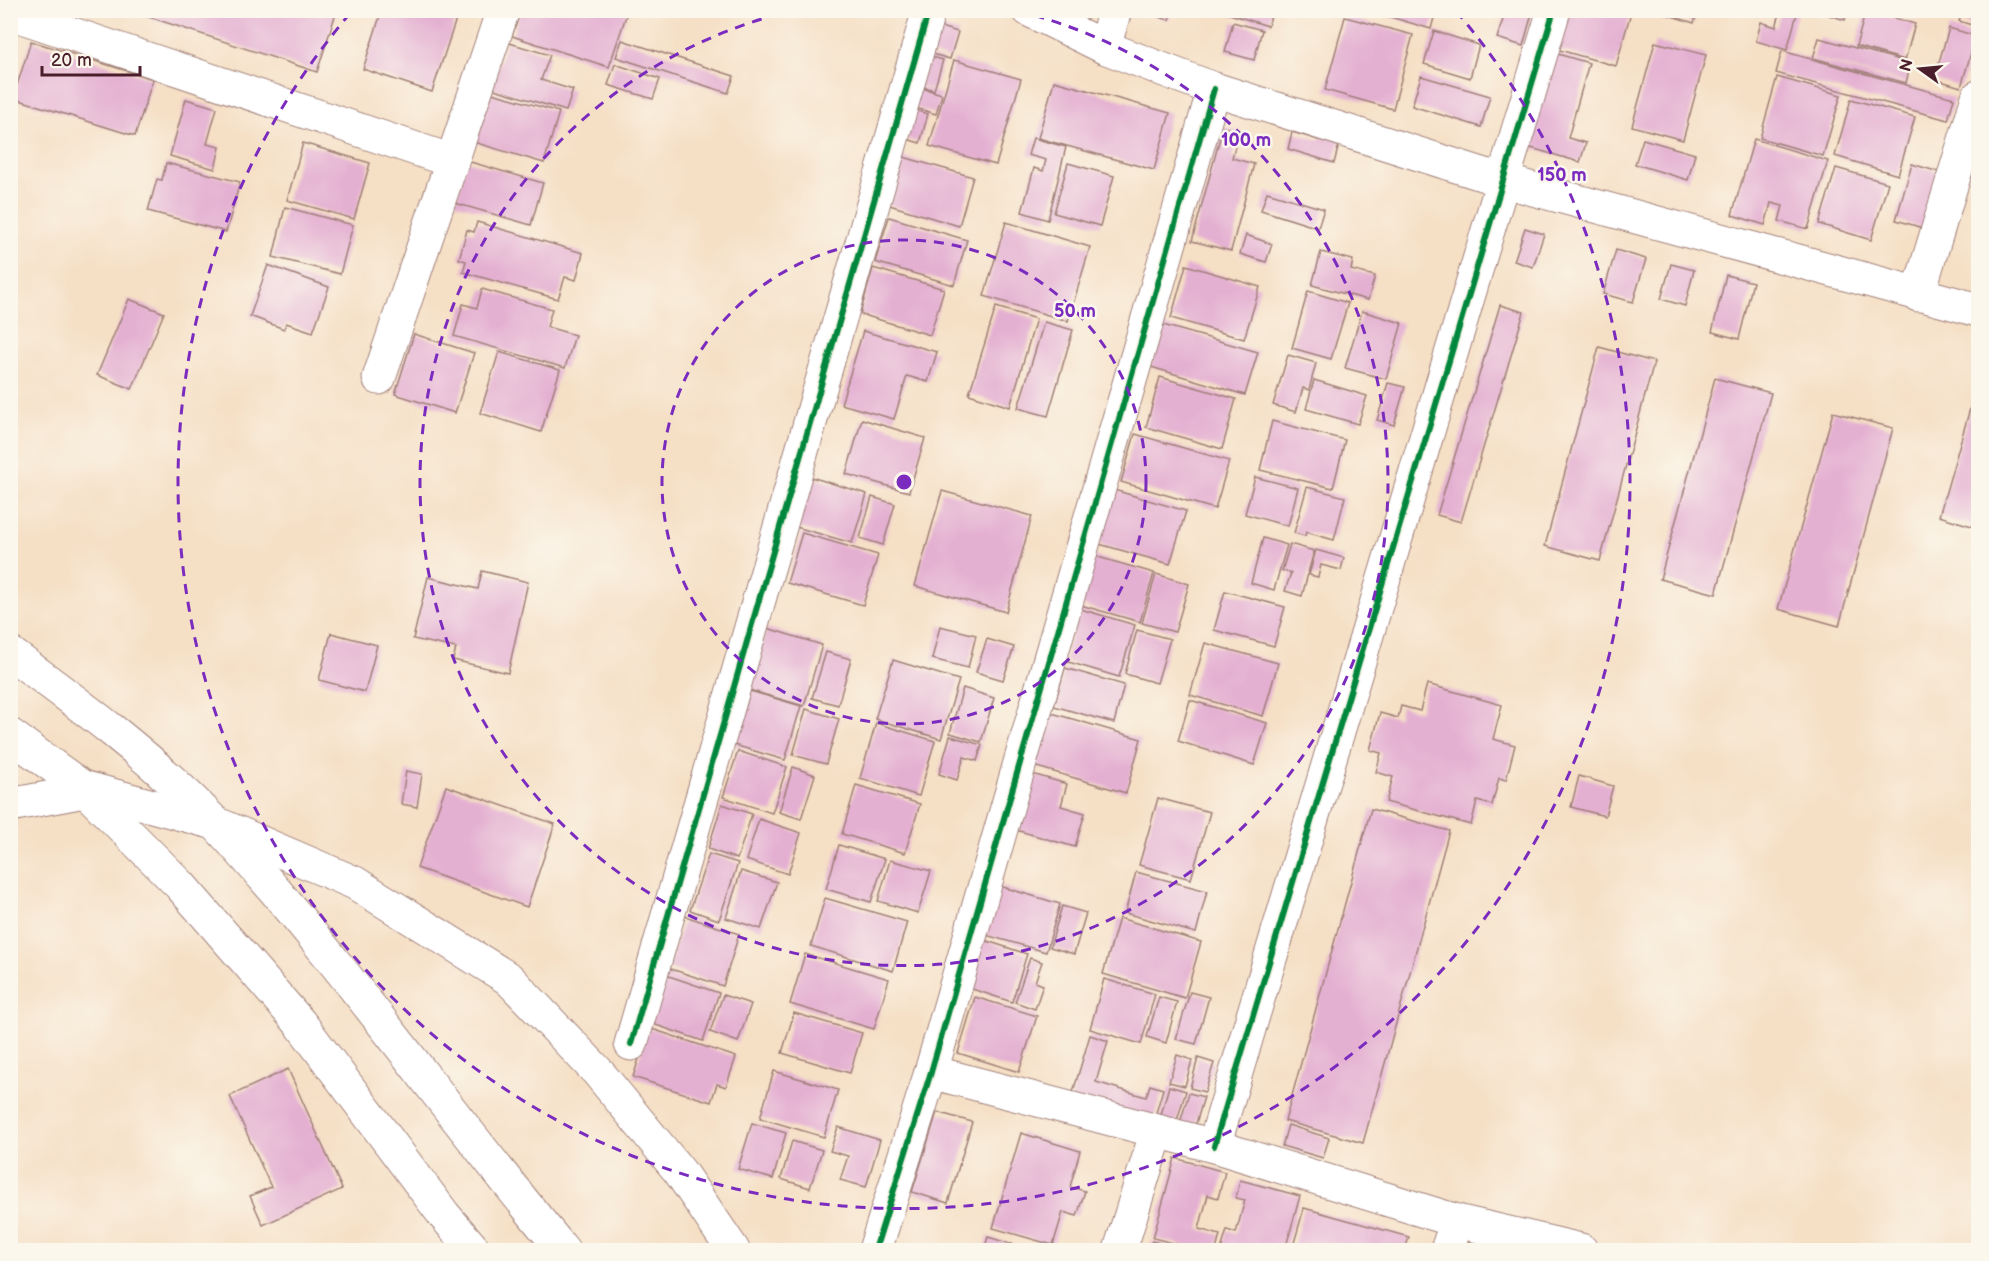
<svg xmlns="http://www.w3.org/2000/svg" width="1989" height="1261" viewBox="0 0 1989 1261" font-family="'Balsamiq Sans',sans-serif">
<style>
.building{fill:#e4b0d2}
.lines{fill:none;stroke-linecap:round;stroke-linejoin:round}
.minor-casing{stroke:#a07f78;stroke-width:35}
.secondary-casing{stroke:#a07f78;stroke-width:35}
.minor{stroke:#fff;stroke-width:33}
.secondary{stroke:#fff;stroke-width:33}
.cycleway-casing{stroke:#fbf7ec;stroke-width:10}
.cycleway{stroke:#00873e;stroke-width:6}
.ring{fill:none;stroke:#7b2cbf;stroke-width:3;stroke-dasharray:10 8}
.centre{fill:#7b2cbf;stroke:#fbf7ec;stroke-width:3}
.ring-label{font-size:18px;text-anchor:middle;font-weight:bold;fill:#7b2cbf;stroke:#fbf7ec;stroke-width:5;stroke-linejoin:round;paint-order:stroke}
</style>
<rect width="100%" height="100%" fill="#fbf7ec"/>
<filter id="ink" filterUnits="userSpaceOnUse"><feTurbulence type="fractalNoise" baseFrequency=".0167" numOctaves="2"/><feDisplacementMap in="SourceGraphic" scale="12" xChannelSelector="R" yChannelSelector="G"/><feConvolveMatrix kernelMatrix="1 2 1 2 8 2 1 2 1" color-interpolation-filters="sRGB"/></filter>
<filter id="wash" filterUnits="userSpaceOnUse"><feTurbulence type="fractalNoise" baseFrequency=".008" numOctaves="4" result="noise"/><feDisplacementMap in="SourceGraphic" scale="24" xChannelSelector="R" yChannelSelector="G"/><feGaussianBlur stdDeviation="1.35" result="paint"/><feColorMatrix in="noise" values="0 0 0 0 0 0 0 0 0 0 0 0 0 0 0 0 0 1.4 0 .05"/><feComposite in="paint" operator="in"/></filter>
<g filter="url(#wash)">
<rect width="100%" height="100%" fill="#f5dfc5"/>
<g id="blocks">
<g class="building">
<polygon points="128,10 337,10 317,72"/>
<polygon points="382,10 459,10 432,92 363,69"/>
<polygon points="521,10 618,10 627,13 609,67 512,36"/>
<polygon points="1138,10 1172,10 1169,20"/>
<polygon points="1217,10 1273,10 1268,26"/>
<polygon points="1367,10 1436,10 1431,29"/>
<polygon points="1506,10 1533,10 1523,46 1497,38"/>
<polygon points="1567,10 1631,12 1616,66 1556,49"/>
<polygon points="1663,10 1698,10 1694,23 1662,13"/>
<polygon points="1781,10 1798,10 1787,50 1756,41 1761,22 1776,27"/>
<polygon points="1827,10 1848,10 1845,20 1826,14"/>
<polygon points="1866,10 1915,24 1905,60 1856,46"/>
<polygon points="1963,10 1978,10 1978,27 1959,21"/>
<polygon points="1345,17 1413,35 1393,109 1325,90"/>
<polygon points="1233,22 1262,30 1254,60 1225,52"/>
<polygon points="933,25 958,32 950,59 925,52"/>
<polygon points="1949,28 1976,36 1961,87 1934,79"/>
<polygon points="1434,31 1479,45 1470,78 1424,64"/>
<polygon points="1819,38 1911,63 1906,83 1813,58"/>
<polygon points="622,40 734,76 728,93 616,57"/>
<polygon points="31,41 153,79 135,136 13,98"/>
<polygon points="506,42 550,55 541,80 573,90 566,111 491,88"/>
<polygon points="1655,42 1706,55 1683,140 1632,126"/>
<polygon points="1782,51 1954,98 1948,120 1776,73"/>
<polygon points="1551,52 1589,63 1568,138 1586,143 1580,162 1524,146"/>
<polygon points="925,55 943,60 934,90 916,85"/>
<polygon points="954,60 1021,79 996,165 929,146"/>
<polygon points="615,64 660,79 653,99 608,85"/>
<polygon points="1421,76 1490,96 1481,127 1412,106"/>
<polygon points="1777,77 1841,95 1823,156 1760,138"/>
<polygon points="1054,81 1170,113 1154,170 1038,138"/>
<polygon points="915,86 942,94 936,114 909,106"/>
<polygon points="485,91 559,112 544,163 470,141"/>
<polygon points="186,99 217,108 207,144 220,147 215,169 170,156"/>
<polygon points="1851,99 1915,117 1898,175 1835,156"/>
<polygon points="908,108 928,114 920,143 900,137"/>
<polygon points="1223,127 1239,131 1232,158 1254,164 1231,251 1192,241"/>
<polygon points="1323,129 1342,134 1334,163 1288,149 1292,132 1319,140"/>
<polygon points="1033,138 1066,147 1048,220 1022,212 1034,168 1043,171 1046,160 1028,155"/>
<polygon points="1643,139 1695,154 1688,180 1635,164"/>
<polygon points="1754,139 1828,161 1808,229 1779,221 1783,206 1771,203 1765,225 1732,215"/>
<polygon points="303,143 370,163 354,219 287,200"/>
<polygon points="900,156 973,177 959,226 886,204"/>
<polygon points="467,161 543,183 531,225 455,203"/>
<polygon points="166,163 240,182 226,232 148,211 157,179 162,180"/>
<polygon points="1068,163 1114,176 1100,226 1054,213"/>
<polygon points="1912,164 1939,172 1923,228 1896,220"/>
<polygon points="1836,168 1888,183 1871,240 1819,224"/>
<polygon points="1267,192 1324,209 1318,228 1261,210"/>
<polygon points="285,207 353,225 340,274 273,257"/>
<polygon points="889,217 967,240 954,285 875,262"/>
<polygon points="477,222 583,253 576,280 565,277 558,299 463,272 466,261 459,259 467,230 474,232"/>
<polygon points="1006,222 1090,247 1068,321 984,296"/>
<polygon points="1525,228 1544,234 1533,267 1514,261"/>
<polygon points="1246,235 1272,244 1266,262 1240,254"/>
<polygon points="1616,250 1646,259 1633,302 1603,294"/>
<polygon points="1321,252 1353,260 1351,270 1375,276 1368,300 1312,285"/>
<polygon points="1671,264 1694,270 1685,306 1661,299"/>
<polygon points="268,265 329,287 313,332 286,323 284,329 250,316"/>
<polygon points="1186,265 1260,287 1244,339 1171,318"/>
<polygon points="873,268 944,289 930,335 860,314"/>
<polygon points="1726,275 1753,282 1739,339 1712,332"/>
<polygon points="482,289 552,309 547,327 575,335 565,368 454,336 463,304 477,308"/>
<polygon points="1308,291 1348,303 1331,359 1292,348"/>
<polygon points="129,299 164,313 132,389 97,375"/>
<polygon points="1500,305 1524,312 1461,522 1437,515"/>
<polygon points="996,307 1036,319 1010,407 969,394"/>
<polygon points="1362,311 1402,323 1386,379 1345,368"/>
<polygon points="1044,322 1073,330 1048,416 1018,408"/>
<polygon points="1163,325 1258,352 1245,395 1151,367"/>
<polygon points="863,331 937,352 928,382 907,376 894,419 841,404"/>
<polygon points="414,334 474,353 455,413 395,394"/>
<polygon points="1599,347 1654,362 1600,561 1545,546"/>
<polygon points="499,352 560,370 541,432 480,413"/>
<polygon points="1288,355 1316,363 1309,390 1303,388 1296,412 1273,405"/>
<polygon points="1160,377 1236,399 1222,449 1146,427"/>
<polygon points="1715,378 1771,393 1716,594 1660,579"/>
<polygon points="1314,380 1367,396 1358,424 1306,409"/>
<polygon points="1978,381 1978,528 1939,516"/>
<polygon points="1388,383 1405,387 1394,425 1377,420"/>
<polygon points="1833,412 1893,428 1839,626 1778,609"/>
<polygon points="862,419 925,438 909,492 846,474"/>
<polygon points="1272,421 1345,440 1333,488 1260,470"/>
<polygon points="1135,434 1229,461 1215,509 1121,482"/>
<polygon points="811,477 867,494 852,543 796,527"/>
<polygon points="1255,477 1298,488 1288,526 1245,514"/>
<polygon points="1307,487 1345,497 1334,540 1306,532 1305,536 1294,533"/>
<polygon points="1114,490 1186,511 1170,564 1099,544"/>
<polygon points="942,491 1032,516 1006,612 915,586"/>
<polygon points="872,497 895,504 883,545 860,538"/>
<polygon points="802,533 878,555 863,605 787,583"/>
<polygon points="1263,538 1287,545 1274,590 1251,583"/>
<polygon points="1290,544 1314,551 1302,596 1285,591 1291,573 1282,571"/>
<polygon points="1316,550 1344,558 1341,570 1321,565 1318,577 1309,575"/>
<polygon points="1091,555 1154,573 1140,622 1077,604"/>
<polygon points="482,571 528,582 508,673 453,660 456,648 413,639 428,577 478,589"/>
<polygon points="1156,574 1189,584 1175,632 1142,623"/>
<polygon points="1225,591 1285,607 1274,646 1214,630"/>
<polygon points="1077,608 1135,625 1119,677 1065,661"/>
<polygon points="940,626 976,635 968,668 932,659"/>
<polygon points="767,628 822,645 804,706 749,690"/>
<polygon points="1137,630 1170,639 1157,683 1125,674"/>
<polygon points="331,633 377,645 365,692 319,680"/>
<polygon points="987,639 1014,647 1003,680 976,672"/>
<polygon points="1205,643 1278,663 1263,716 1190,695"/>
<polygon points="826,652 851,659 838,705 812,698"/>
<polygon points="893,660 959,680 941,739 875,719"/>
<polygon points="1065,668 1124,685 1114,723 1054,706"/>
<polygon points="1427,684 1502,705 1493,739 1515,745 1506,780 1499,778 1492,805 1477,801 1471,825 1386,802 1393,777 1376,772 1381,753 1370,750 1380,713 1398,718 1401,706 1420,711"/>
<polygon points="963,688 994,698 981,742 950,733"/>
<polygon points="750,691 801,706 785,760 734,745"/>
<polygon points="1190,700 1267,723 1254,765 1178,741"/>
<polygon points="806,709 839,719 826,764 793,755"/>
<polygon points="1045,711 1141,739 1126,793 1030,765"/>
<polygon points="876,723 935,741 919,796 860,778"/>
<polygon points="950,736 982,745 977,761 964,757 957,780 939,774"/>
<polygon points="738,751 787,767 772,813 723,797"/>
<polygon points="793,767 815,775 801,819 779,812"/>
<polygon points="406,771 422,774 417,807 401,804"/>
<polygon points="1025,772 1067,784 1061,806 1085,813 1075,847 1009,828"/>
<polygon points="1579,776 1613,786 1605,816 1571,807"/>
<polygon points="856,785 920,804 905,853 842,834"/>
<polygon points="446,786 555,824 527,907 417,868"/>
<polygon points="1158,798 1210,812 1191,879 1139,865"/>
<polygon points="722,804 752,814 737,859 708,849"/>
<polygon points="1371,809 1449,831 1363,1143 1285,1121"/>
<polygon points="759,819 801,833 788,874 746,860"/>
<polygon points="839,845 885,859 871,902 826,889"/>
<polygon points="709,854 738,863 719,920 690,910"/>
<polygon points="890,860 931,871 918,913 878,901"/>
<polygon points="741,871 777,882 761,929 726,918"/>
<polygon points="1136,872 1207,891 1196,933 1125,913"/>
<polygon points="996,885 1060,904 1046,952 982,934"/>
<polygon points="825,898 907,922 893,971 811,946"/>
<polygon points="1062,906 1086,913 1074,954 1050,947"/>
<polygon points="685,916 739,934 723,986 668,968"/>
<polygon points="1119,918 1201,942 1185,998 1103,974"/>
<polygon points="981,939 1027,954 1012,1002 966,987"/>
<polygon points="805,954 889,979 874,1029 790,1004"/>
<polygon points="1030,958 1042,962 1035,982 1043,985 1035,1009 1015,1002"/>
<polygon points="666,975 719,993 703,1041 650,1023"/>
<polygon points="1104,979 1155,994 1141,1044 1090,1029"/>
<polygon points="1190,992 1209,997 1196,1044 1176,1039"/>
<polygon points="723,995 751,1004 738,1042 710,1032"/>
<polygon points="975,997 1037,1016 1019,1072 958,1053"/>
<polygon points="1159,997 1177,1002 1166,1043 1147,1037"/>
<polygon points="794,1013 862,1033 850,1073 782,1053"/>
<polygon points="649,1028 736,1057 726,1087 717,1084 711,1102 633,1077"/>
<polygon points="1090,1035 1108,1041 1096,1082 1146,1097 1150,1085 1163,1089 1153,1123 1071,1099"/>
<polygon points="1177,1055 1192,1060 1185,1086 1169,1082"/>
<polygon points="1198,1058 1214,1063 1205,1092 1190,1088"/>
<polygon points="288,1069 342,1189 263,1225 250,1196 271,1187 230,1096"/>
<polygon points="774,1071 838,1090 824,1137 760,1118"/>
<polygon points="1169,1086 1186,1091 1175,1127 1159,1122"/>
<polygon points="1189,1093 1204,1097 1194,1130 1179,1126"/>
<polygon points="937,1112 972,1122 948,1203 912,1192"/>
<polygon points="752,1123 786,1133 773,1179 738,1169"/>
<polygon points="1288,1125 1329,1138 1323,1158 1282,1146"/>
<polygon points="838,1127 880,1140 866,1187 840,1180 848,1156 830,1151"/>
<polygon points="1021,1133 1080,1151 1070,1187 1085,1191 1077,1216 1063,1212 1053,1245 993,1228"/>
<polygon points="792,1141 822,1150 810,1188 781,1179"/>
<polygon points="1175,1158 1225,1172 1218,1198 1208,1195 1199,1229 1220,1235 1216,1250 1201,1250 1153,1238"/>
<polygon points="1240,1180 1300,1196 1285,1250 1221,1250 1227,1230 1236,1233 1245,1200 1236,1198"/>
<polygon points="1304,1208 1409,1237 1405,1250 1292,1250"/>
<polygon points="988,1237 1032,1250 984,1250"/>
<polygon points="1152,1241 1184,1250 1149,1250"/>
</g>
</g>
</g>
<g filter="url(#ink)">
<use href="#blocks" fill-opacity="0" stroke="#a07f78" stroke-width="1.5"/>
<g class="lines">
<defs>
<g id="minor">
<polyline points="1029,10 1104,47 1214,89 1504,181 1978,310"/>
<polyline points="10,13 452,161"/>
<polyline points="1104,47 1115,10"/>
<polyline points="1918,295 1978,97"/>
<polyline points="379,378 503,10"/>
<polyline points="10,805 79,792 82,787 215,823 355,883 509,979 597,1071 680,1172 733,1250"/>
<polyline points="631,1044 929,10"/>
<polyline points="931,1072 1214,1146 1457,1221 1581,1250"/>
<polyline points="1214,1146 1554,10"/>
<polyline points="875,1250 931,1072 1214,89"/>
<polyline points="1120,1250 1157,1131"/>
<polyline points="1447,1250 1457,1221"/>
</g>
<g id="secondary">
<path d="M10 653C82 706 154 759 216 824 341 959 445 1110 563 1250"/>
<polyline points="10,735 82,787 180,885 300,1023 444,1215 474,1250"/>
</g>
</defs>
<use href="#minor" class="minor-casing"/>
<use href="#secondary" class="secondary-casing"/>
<use href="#minor" class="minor"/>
<use href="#secondary" class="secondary"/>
<defs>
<g id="cycleway">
<polyline points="631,1044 929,10"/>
<polyline points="1214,1146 1554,10"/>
<polyline points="875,1250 931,1072 1214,89"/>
</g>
</defs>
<use href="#cycleway" class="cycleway-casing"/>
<use href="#cycleway" class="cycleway"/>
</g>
</g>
<g class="ring">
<circle cx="904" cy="482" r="242"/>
<path d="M1017 11A484 484 0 1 1 791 11"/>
<path d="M1456 11A726 726 0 1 1 352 11"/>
</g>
<circle cx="904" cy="482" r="9" class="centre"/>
<g class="ring-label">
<text x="1246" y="146">100 m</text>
<text x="1562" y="181">150 m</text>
<text x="1075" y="317">50 m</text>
</g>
<rect width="1989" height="1261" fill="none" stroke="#fbf7ec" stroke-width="36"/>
<g transform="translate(1920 69) rotate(285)" stroke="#fbf7ec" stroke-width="4.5" paint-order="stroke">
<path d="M0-4.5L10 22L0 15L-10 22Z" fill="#4a1f2b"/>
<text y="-9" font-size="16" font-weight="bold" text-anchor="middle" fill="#4a1f2b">N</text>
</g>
<path d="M42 66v9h98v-9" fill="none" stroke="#4a1f2b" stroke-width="3"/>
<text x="51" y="66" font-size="18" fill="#4a1f2b" stroke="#fbf7ec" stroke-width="4.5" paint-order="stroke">20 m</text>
</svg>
